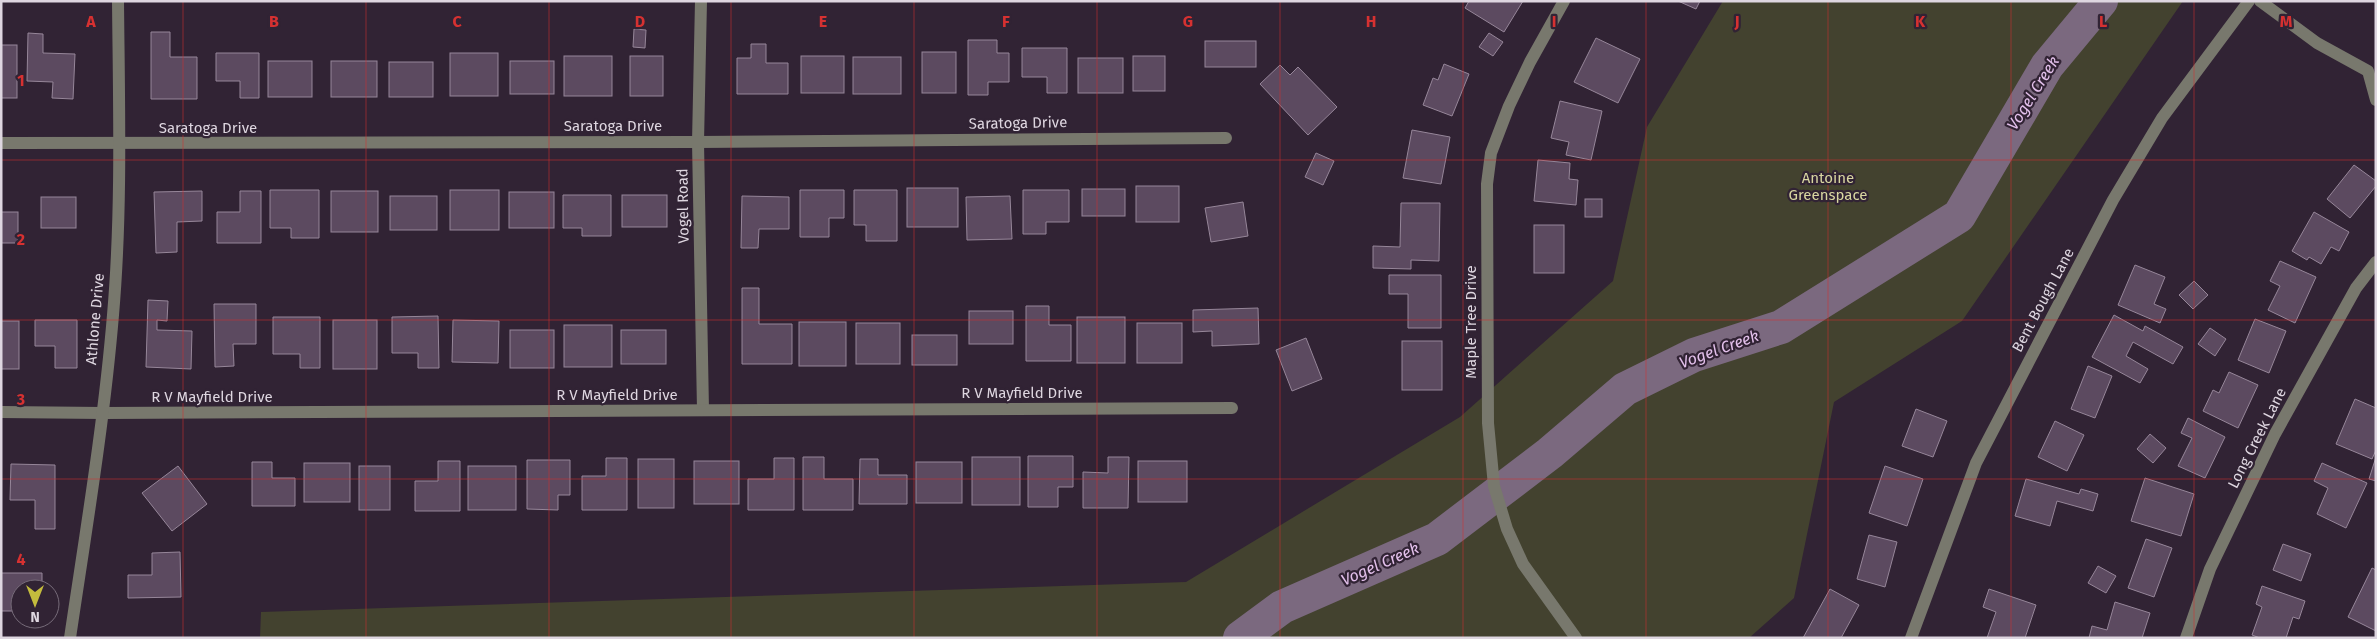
<svg xmlns="http://www.w3.org/2000/svg" width="2377" height="639" viewBox="0 0 2377 639" font-family="'Fira Sans',sans-serif">
<style>
.green{fill:#43422f}
.lines{fill:none;stroke-linecap:round;stroke-linejoin:round}
.river{stroke:#7b697f;stroke-width:34}
.building{fill:#5c4a60;stroke:#968699}
.minor{stroke:#78786d;stroke-width:12}
.grid{fill:none;stroke:#d63131;stroke-width:1;stroke-opacity:0.55}
.labels{text-anchor:middle;dominant-baseline:central;stroke-width:4.5;stroke-linejoin:round;paint-order:stroke}
.street-label{font-size:15px;fill:#ded6e0;stroke:#312334}
.park-label{font-size:15px;fill:#d8d6a0;stroke:#312334}
.water-label{font-size:16px;font-style:italic;fill:#e3c0eb;stroke:#312334}
.grid-label{font-size:16px;text-anchor:middle;font-weight:bold;fill:#d63131;stroke:#312334;stroke-width:4.5;stroke-linejoin:round;paint-order:stroke}
</style>
<rect width="100%" height="100%" fill="#312334"/>
<polygon class="green" points="1723,1 2183,1 1962,321 1834,402 1794,598 1749,638 260,638 261,612 1186,582 1460,417 1613,281 1647,127"/>
<g class="lines">
<polyline class="river" points="1240,638 1282,607 1437,539 1550,453 1625,389 1694,355 1781,327 1959,216 2047,66 2101,1"/>
</g>
<g class="building">
<polygon points="1469,1 1523,1 1504,32 1465,8"/>
<polygon points="1678,1 1700,1 1696,9"/>
<polygon points="634,29 646,30 645,48 633,47"/>
<polygon points="151,32 170,32 170,57 197,57 197,99 151,99"/>
<polygon points="28,33 43,34 43,53 75,54 73,99 52,98 53,82 27,81"/>
<polygon points="1489,33 1503,42 1493,56 1479,47"/>
<polygon points="1596,38 1640,59 1618,103 1574,82"/>
<polygon points="968,40 997,40 997,53 1009,53 1009,82 988,82 988,95 968,95"/>
<rect x="1205" y="41" width="51" height="26"/>
<polygon points="751,44 766,44 766,63 788,63 788,94 737,94 737,58 751,58"/>
<rect x="1" y="45" width="16" height="53"/>
<polygon points="1022,48 1067,48 1067,93 1047,93 1047,77 1022,77"/>
<rect x="922" y="52" width="34" height="41"/>
<polygon points="216,53 259,53 259,98 240,98 240,81 216,81"/>
<rect x="450" y="53" width="48" height="43"/>
<rect x="564" y="56" width="48" height="40"/>
<rect x="630" y="56" width="33" height="40"/>
<rect x="801" y="56" width="43" height="37"/>
<rect x="1133" y="56" width="32" height="35"/>
<rect x="853" y="57" width="48" height="37"/>
<rect x="1078" y="58" width="45" height="35"/>
<rect x="268" y="61" width="44" height="36"/>
<rect x="331" y="61" width="46" height="36"/>
<rect x="510" y="61" width="44" height="33"/>
<rect x="389" y="62" width="44" height="35"/>
<polygon points="1444,64 1469,74 1452,116 1423,105 1433,78 1438,80"/>
<polygon points="1280,65 1290,75 1298,67 1337,107 1308,135 1260,84"/>
<polygon points="1560,101 1602,111 1591,160 1566,155 1569,142 1551,138"/>
<polygon points="1412,130 1450,137 1441,184 1403,178"/>
<polygon points="1316,153 1334,161 1323,185 1305,177"/>
<polygon points="1538,160 1570,163 1569,179 1578,180 1576,205 1534,201"/>
<polygon points="2354,165 2376,181 2376,186 2350,218 2327,199"/>
<rect x="1136" y="186" width="43" height="36"/>
<rect x="907" y="188" width="51" height="39"/>
<rect x="1082" y="189" width="43" height="27"/>
<polygon points="270,190 319,190 319,238 291,238 291,228 270,228"/>
<rect x="450" y="190" width="49" height="40"/>
<polygon points="800,190 844,190 844,218 829,218 829,237 800,237"/>
<polygon points="854,190 897,190 897,241 866,241 866,225 854,225"/>
<polygon points="1023,190 1069,190 1069,222 1046,222 1046,234 1023,234"/>
<polygon points="202,191 202,221 177,222 177,252 156,253 154,192"/>
<polygon points="240,191 261,191 261,243 217,243 217,212 240,212"/>
<rect x="331" y="191" width="47" height="41"/>
<rect x="509" y="192" width="45" height="36"/>
<polygon points="563,195 611,195 611,236 582,236 582,228 563,228"/>
<rect x="622" y="195" width="45" height="32"/>
<rect x="390" y="196" width="47" height="34"/>
<polygon points="742,196 789,197 789,229 759,229 758,248 741,248"/>
<polygon points="1010,196 1012,239 967,240 966,197"/>
<rect x="41" y="197" width="35" height="31"/>
<rect x="1585" y="199" width="17" height="18"/>
<polygon points="1243,202 1248,236 1211,242 1205,208"/>
<polygon points="1401,203 1440,203 1439,261 1411,260 1411,269 1373,268 1373,246 1400,247"/>
<rect x="1" y="212" width="17" height="31"/>
<polygon points="2314,212 2349,232 2339,251 2331,247 2321,264 2309,257 2307,260 2292,251"/>
<rect x="1534" y="225" width="30" height="48"/>
<polygon points="2280,261 2316,277 2295,323 2268,310 2280,286 2270,281"/>
<polygon points="2135,265 2165,277 2154,304 2166,309 2160,323 2118,305"/>
<polygon points="1389,275 1441,275 1441,328 1408,328 1408,294 1389,294"/>
<polygon points="2194,281 2208,295 2193,309 2179,295"/>
<polygon points="742,288 759,288 759,324 792,324 792,364 742,364"/>
<polygon points="148,300 168,301 167,321 157,320 157,330 192,331 191,369 146,367"/>
<polygon points="214,304 256,304 256,344 233,344 234,366 215,367"/>
<polygon points="1026,306 1049,306 1049,325 1071,325 1071,361 1026,361"/>
<polygon points="1258,308 1259,344 1212,346 1212,331 1193,332 1193,310"/>
<rect x="969" y="311" width="44" height="33"/>
<polygon points="2114,315 2143,331 2145,326 2183,347 2173,364 2133,342 2126,356 2148,369 2140,383 2092,357"/>
<polygon points="438,316 439,368 418,368 418,353 392,353 392,317"/>
<polygon points="273,317 320,317 320,368 300,368 300,354 273,354"/>
<rect x="1077" y="317" width="48" height="46"/>
<polygon points="2255,319 2286,331 2269,373 2238,360"/>
<polygon points="35,320 77,320 77,368 55,368 55,346 35,346"/>
<rect x="333" y="320" width="44" height="49"/>
<polygon points="453,320 499,321 498,363 452,362"/>
<rect x="1" y="321" width="18" height="48"/>
<rect x="799" y="322" width="47" height="44"/>
<rect x="856" y="323" width="44" height="41"/>
<rect x="1137" y="323" width="45" height="40"/>
<rect x="564" y="325" width="48" height="42"/>
<polygon points="2210,328 2226,339 2215,356 2198,344"/>
<rect x="510" y="330" width="44" height="38"/>
<rect x="621" y="330" width="45" height="34"/>
<rect x="912" y="335" width="45" height="30"/>
<polygon points="1306,338 1322,379 1292,391 1276,350"/>
<rect x="1402" y="341" width="40" height="49"/>
<polygon points="2088,366 2112,376 2095,418 2071,409"/>
<polygon points="2229,372 2258,385 2238,428 2203,411 2213,390 2219,393"/>
<polygon points="2355,399 2376,408 2376,450 2372,459 2336,444"/>
<polygon points="1916,409 1947,421 1933,457 1902,446"/>
<polygon points="2188,418 2225,437 2205,478 2178,466 2192,438 2181,433"/>
<polygon points="2055,421 2084,435 2067,471 2038,457"/>
<polygon points="2150,434 2166,448 2153,463 2137,449"/>
<polygon points="1028,456 1073,456 1073,487 1058,487 1058,507 1028,507"/>
<polygon points="803,457 824,457 824,479 853,479 853,510 803,510"/>
<rect x="972" y="457" width="48" height="48"/>
<polygon points="1108,457 1129,457 1128,508 1083,508 1083,472 1108,473"/>
<polygon points="2376,457 2376,481 2369,479"/>
<polygon points="606,458 627,458 627,510 582,510 582,476 606,476"/>
<polygon points="774,458 794,458 794,510 748,510 748,479 774,479"/>
<rect x="638" y="459" width="36" height="49"/>
<polygon points="860,459 878,459 878,475 907,475 907,504 859,504"/>
<polygon points="527,460 570,460 570,495 558,495 558,510 527,509"/>
<polygon points="438,461 460,461 460,511 415,511 415,481 438,481"/>
<rect x="694" y="461" width="45" height="43"/>
<rect x="1138" y="461" width="49" height="41"/>
<polygon points="252,462 272,462 272,478 295,478 295,506 252,506"/>
<rect x="916" y="462" width="46" height="41"/>
<rect x="304" y="463" width="46" height="39"/>
<polygon points="2322,463 2367,483 2346,528 2317,514 2328,488 2314,481"/>
<polygon points="11,464 55,465 55,529 35,529 35,500 10,500"/>
<polygon points="178,466 207,504 172,531 142,493"/>
<rect x="359" y="466" width="31" height="44"/>
<rect x="468" y="466" width="48" height="44"/>
<polygon points="1885,466 1923,479 1907,526 1869,513"/>
<polygon points="2145,478 2194,494 2181,536 2131,521"/>
<polygon points="2026,479 2079,494 2081,489 2098,494 2093,511 2057,501 2050,526 2015,516"/>
<polygon points="1869,535 1897,542 1885,587 1857,579"/>
<polygon points="2146,539 2172,548 2154,597 2128,588"/>
<polygon points="2283,544 2311,554 2301,581 2273,570"/>
<polygon points="180,552 181,597 128,598 128,575 152,575 152,553"/>
<polygon points="2098,566 2116,576 2106,593 2088,583"/>
<polygon points="2372,568 2376,570 2376,631 2348,617"/>
<polygon points="1,573 42,573 42,589 20,589 20,611 1,611"/>
<polygon points="2262,586 2305,601 2299,619 2293,617 2286,638 2260,638 2252,635 2262,607 2256,604"/>
<polygon points="1830,589 1859,605 1841,638 1803,638"/>
<polygon points="1989,589 2036,605 2025,638 1987,638 1996,612 1983,607"/>
<polygon points="2115,602 2150,613 2142,638 2089,638 2092,626 2107,630"/>
</g>
<g class="lines">
<g class="minor">
<polyline points="701,1 698,142 703,410"/>
<polyline points="1564,1 1530,62 1509,106 1491,153 1487,184 1488,423 1494,486 1507,529 1523,564 1576,638"/>
<polyline points="2260,1 2317,43 2368,71 2376,100"/>
<polyline points="1,143 698,142 1226,138"/>
<polyline points="1,412 103,413 1232,408"/>
<path d="M70 638C86 530 104 423 113 315 122 211 119 106 118 1"/>
<polyline points="1911,638 1976,463 2113,200 2162,118 2249,1"/>
<polyline points="2186,638 2210,569 2275,434 2356,288 2376,262"/>
</g>
</g>
<path class="grid" d="M183 1V638M366 1V638M549 1V638M731 1V638M914 1V638M1097 1V638M1280 1V638M1463 1V638M1646 1V638M1828 1V638M2011 1V638M2194 1V638M1 160H2376M1 320H2376M1 479H2376"/>
<g class="labels">
<g class="street-label">
<text transform="translate(1018 123) rotate(-1)">Saratoga Drive</text>
<text x="613" y="126">Saratoga Drive</text>
<text x="208" y="128">Saratoga Drive</text>
<text transform="translate(683 206) rotate(-91)">Vogel Road</text>
<text transform="translate(2043 300) rotate(-62)">Bent Bough Lane</text>
<text transform="translate(95 319) rotate(-85)">Athlone Drive</text>
<text transform="translate(1471 322) rotate(-90)">Maple Tree Drive</text>
<text x="1022" y="393">R V Mayfield Drive</text>
<text x="617" y="395">R V Mayfield Drive</text>
<text x="212" y="397">R V Mayfield Drive</text>
<text transform="translate(2257 438) rotate(-63)">Long Creek Lane</text>
</g>
<g class="park-label">
<text x="1828" y="178">Antoine<tspan x="1828" dy="17">Greenspace</tspan></text>
</g>
<g class="water-label">
<text transform="translate(2033 93) rotate(-58)">Vogel Creek</text>
<text transform="translate(1719 349) rotate(-20)">Vogel Creek</text>
<text transform="translate(1380 564) rotate(-24)">Vogel Creek</text>
</g>
</g>
<g class="grid-label">
<text x="91" y="27">A</text>
<text x="274" y="27">B</text>
<text x="457" y="27">C</text>
<text x="640" y="27">D</text>
<text x="823" y="27">E</text>
<text x="1006" y="27">F</text>
<text x="1188" y="27">G</text>
<text x="1371" y="27">H</text>
<text x="1554" y="27">I</text>
<text x="1737" y="27">J</text>
<text x="1920" y="27">K</text>
<text x="2103" y="27">L</text>
<text x="2286" y="27">M</text>
<text x="21" y="86">1</text>
<text x="21" y="245">2</text>
<text x="21" y="405">3</text>
<text x="21" y="565">4</text>
</g>
<rect width="2377" height="639" fill="none" stroke="#ded6e0" stroke-width="5"/>
<g transform="translate(35 604) rotate(180)"><circle r="24" fill="#312334" stroke="#766b79"/>
<path d="M0-4L9 19L0 12L-9 19Z" fill="#c4bc3d"/>
<text y="-8" font-size="14" font-weight="bold" text-anchor="middle" fill="#ded6e0">N</text>
</g>
</svg>
